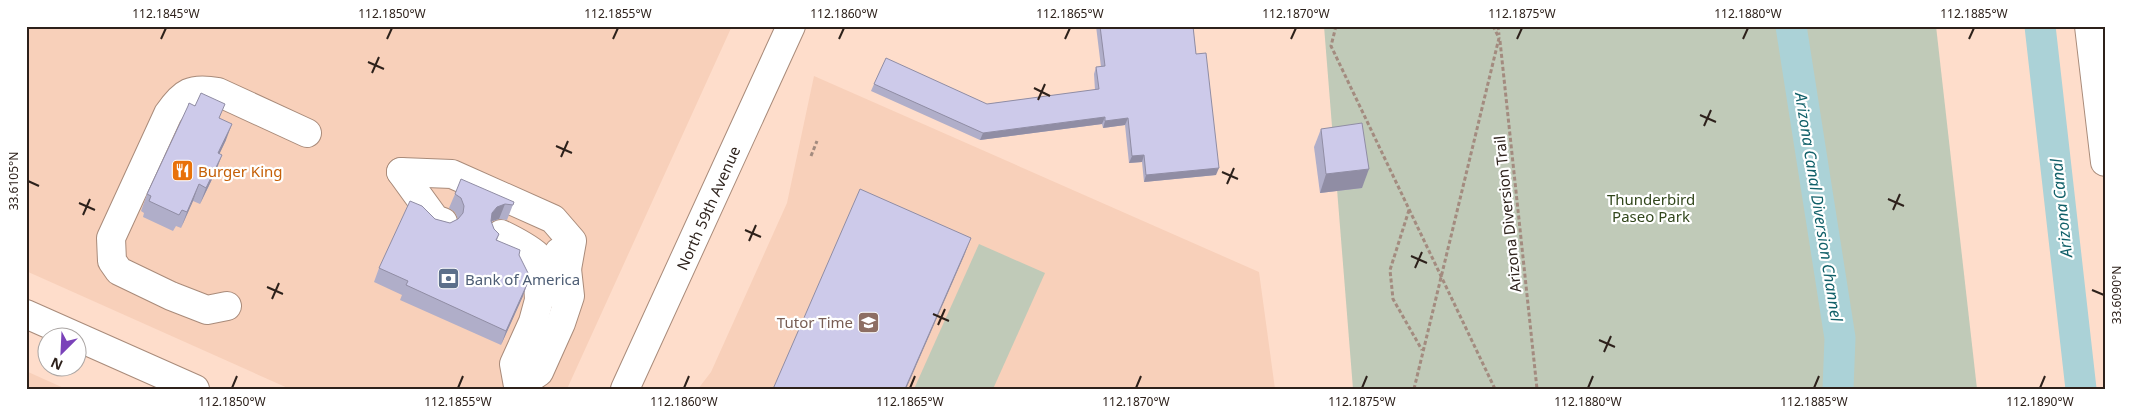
<svg xmlns="http://www.w3.org/2000/svg" width="2131" height="415" viewBox="0 0 2131 415" font-family="'Noto Sans',sans-serif">
<style>
.built{fill:#f8d0ba}
.green{fill:#c0cab8}
.lines{fill:none;stroke-linecap:round;stroke-linejoin:round}
.canal{stroke:#abd2d7;stroke-width:31}
.minor-tunnel{stroke:#d4b7a8;stroke-width:28;stroke-dasharray:28 14;stroke-linecap:butt}
.minor-casing{stroke:#a98b7a;stroke-width:30}
.major-casing{stroke:#a98b7a;stroke-width:30}
.path{stroke:#a38b7f;stroke-width:3;stroke-dasharray:4 2.5;stroke-linecap:butt}
.minor{stroke:#fff;stroke-width:28}
.major{stroke:#fff;stroke-width:28}
.wall{fill:#b0aec9}
.shaded-wall{fill:#908da4}
.building{fill:#cdcaea;stroke:#908da4}
.ticks{fill:none;stroke:#2d211b;stroke-width:2}
.labels{text-anchor:middle;dominant-baseline:central;stroke-width:4.5;stroke-linejoin:round;paint-order:stroke}
.food-label{font-size:15px;fill:#c56008;stroke:#fff;text-anchor:start}
.park-label{font-size:15px;fill:#31461b;stroke:#fff}
.street-label{font-size:15px;fill:#2d211b;stroke:#fff}
.service-label{font-size:15px;fill:#4e5e75;stroke:#fff;text-anchor:start}
.education-label{font-size:15px;fill:#785e54;stroke:#fff;text-anchor:end}
.water-label{font-size:16px;font-style:italic;fill:#116069;stroke:#fff}
.neatline{fill:none;stroke:#2d211b;stroke-width:2}
.ticks-label{font-size:12px;text-anchor:middle;fill:#2d211b}
</style>
<rect width="100%" height="100%" fill="#feddcb"/>
<g class="built">
<polygon points="26,26 732,26 567,389 290,389 26,271"/>
<polygon points="814,76 1259,272 1275,389 698,389 711,372 787,203"/>
<polygon points="26,371 66,389 26,389"/>
</g>
<g class="green">
<polygon points="1324,26 1936,26 1977,389 1353,389"/>
<polygon points="979,244 1045,273 993,389 914,389"/>
</g>
<g class="lines">
<g class="canal">
<polyline points="1791,26 1840,338 1838,389"/>
<polyline points="2040,26 2081,389"/>
</g>
<polyline class="minor-tunnel" points="449,209 488,228"/>
<defs>
<g id="minor">
<polyline points="2089,26 2105,162"/>
<polyline points="401,172 452,174 553,219 572,241 567,269"/>
<polyline points="401,172 435,219 443,222"/>
<path d="M501 234C528 247 552 259 555 293"/>
<path d="M227 306 207 310 171 296 119 271 112 261 111 238 168 114C183 92 191 87 218 92L307 133"/>
<polyline points="518,386 539,372 561,323 570,296 567,269 559,252"/>
<polyline points="518,386 514,364 533,322 539,300 538,282 529,268"/>
</g>
<g id="major">
<polyline points="26,314 195,389"/>
<polyline points="625,389 791,26"/>
</g>
</defs>
<use href="#minor" class="minor-casing"/>
<use href="#major" class="major-casing"/>
<g class="path">
<polyline points="1336,26 1331,46 1495,389"/>
<polyline points="1498,26 1499,35"/>
<polyline points="1500,41 1537,389"/>
<polyline points="811,156 817,141"/>
<polyline points="1409,210 1390,270 1393,299 1422,350"/>
<polyline points="1414,389 1499,38 1493,26"/>
</g>
<use href="#minor" class="minor"/>
<use href="#major" class="major"/>
</g>
<g class="wall">
<polygon points="1096,26 1193,26 1196,54 1216,175 1144,182 1142,162 1129,163 1125,125 1103,128 1102,124 980,140 871,91 874,84 987,104 1095,90 1094,74 1096,67 1101,67"/>
<polygon points="220,118 226,140 219,154 216,171 200,204 193,201 181,228 176,226 173,231 143,217 144,213 141,211 147,194"/>
<polygon points="1321,129 1362,188 1320,193 1314,147"/>
<polygon points="455,194 514,202 507,220 499,219 491,222 494,229 499,234 497,240 519,255 523,296 501,345 400,300 402,295 374,282 379,268 435,219 450,223 458,219 455,212 449,208"/>
</g>
<g class="shaded-wall">
<polygon points="1105,117 1102,124 980,140 983,133"/>
<polygon points="1128,118 1125,125 1103,128 1105,121"/>
<polygon points="232,124 226,140 212,170 218,153"/>
<polygon points="222,155 216,171 200,204 206,188"/>
<polygon points="1144,155 1142,162 1129,163 1132,156"/>
<polygon points="1219,168 1216,175 1144,182 1146,175"/>
<polygon points="1369,169 1362,188 1320,193 1326,174"/>
<polygon points="199,184 193,201 181,228 187,212"/>
<polygon points="505,204 499,219 492,221 487,228 492,213 497,207"/>
<polygon points="971,238 964,256 906,389 905,389"/>
<polygon points="528,282 523,296 501,345 506,331"/>
</g>
<g class="building">
<polygon points="1100,26 1193,26 1196,54 1206,53 1219,168 1146,175 1144,155 1132,156 1128,118 1105,121 1105,117 983,133 874,84 886,58 987,104 1099,89 1096,67 1105,66"/>
<polygon points="201,93 225,104 219,118 232,124 218,153 222,155 206,188 199,184 187,212 182,210 179,215 149,201 151,196 147,194 188,106 189,103 195,106"/>
<polygon points="1362,123 1369,169 1326,174 1321,129"/>
<polygon points="461,179 514,202 513,205 505,204 497,207 492,213 491,221 494,229 499,234 496,240 520,250 519,255 528,273 528,282 506,331 406,285 408,281 379,268 410,201 422,206 435,219 450,223 458,219 463,213 464,206 461,198 455,194"/>
<polygon points="860,189 971,238 905,389 773,389"/>
</g>
<path class="ticks" d="M161 39 166 28M387 39 392 28M613 39 618 28M839 39 844 28M1065 39 1070 28M1291 39 1296 28M1517 39 1522 28M1743 39 1748 28M1969 39 1974 28M368 62 384 69M372 73 379 57M1034 88 1050 96M1038 100 1045 84M1700 115 1716 122M1704 126 1711 110M556 146 572 153M561 157 568 141M1222 172 1238 179M28 181 39 186M1227 184 1234 168M1888 199 1904 206M79 203 95 210M1893 210 1900 194M83 215 90 199M745 230 761 237M749 241 756 225M1411 256 1427 263M1415 268 1422 252M267 287 283 294M2092 290 2104 295M272 299 279 283M933 314 949 321M938 325 945 309M1599 340 1615 347M1604 352 1611 336M232 388 237 376M458 388 463 376M684 388 689 376M910 388 915 376M1136 388 1141 376M1362 388 1367 376M1588 388 1593 376M1814 388 1819 376M2040 388 2045 376"/>
<defs>
<symbol id="restaurant-square" viewBox="-11 -11 22 22"><rect x="-9" y="-9" width="18" height="18" rx="4" fill="#e8710a" stroke="#fff"/><path d="M-5-6h1v4h1v-4h1v4h1v-4h1v5L-1.5 .5V6h-2V.5L-5-1ZM5-6V6H3V1.5H1.5Q1.5-4 5-6Z" fill="#fff"/></symbol>
<symbol id="bank-square" viewBox="-11 -11 22 22"><rect x="-9" y="-9" width="18" height="18" rx="4" fill="#5c6f8a" stroke="#fff"/><path d="M-6-4H6V4H-6ZM0-2.3a2.3 2.3 0 1 0 0 4.6a2.3 2.3 0 1 0 0-4.6Z" fill="#fff"/></symbol>
<symbol id="school-square" viewBox="-11 -11 22 22"><rect x="-9" y="-9" width="18" height="18" rx="4" fill="#8d6e63" stroke="#fff"/><path d="M0-5L7-2L0 1L-7-2ZM-4 1L0 2.5L4 1V4Q0 6-4 4Z" fill="#fff"/></symbol>
</defs>
<g fill-rule="evenodd">
<use href="#restaurant-square" x="170" y="158" width="25" height="25"/>
<use href="#bank-square" x="436" y="266" width="25" height="25"/>
<use href="#school-square" x="856" y="310" width="25" height="25"/>
</g>
<g class="labels">
<g class="food-label">
<text x="198" y="171">Burger King</text>
</g>
<g class="park-label">
<text x="1651" y="199">Thunderbird<tspan x="1651" dy="17">Paseo Park</tspan></text>
</g>
<g class="street-label">
<text transform="translate(708 208) rotate(-66)">North 59th Avenue</text>
<text transform="translate(1507 214) rotate(-96)">Arizona Diversion Trail</text>
</g>
<g class="service-label">
<text x="465" y="279">Bank of America</text>
</g>
<g class="education-label">
<text x="853" y="322">Tutor Time</text>
</g>
<g class="water-label">
<text transform="translate(1819 207) rotate(81)">Arizona Canal Diversion Channel</text>
<text transform="translate(2061 208) rotate(-96)">Arizona Canal</text>
</g>
</g>
<rect width="2131" height="415" fill="none" stroke="#ffffff" stroke-width="55"/>
<g transform="translate(62 352) rotate(204)"><circle r="24" fill="#ffffff" stroke="#aba6a4"/>
<path d="M0-4L9 19L0 12L-9 19Z" fill="#7a42b9"/>
<text y="-8" font-size="14" font-weight="bold" text-anchor="middle" fill="#2d211b">N</text>
</g>
<rect x="28" y="28" width="2076" height="360" class="neatline"/>
<g class="ticks-label">
<text x="166" y="18">112.1845°W</text>
<text x="392" y="18">112.1850°W</text>
<text x="618" y="18">112.1855°W</text>
<text x="844" y="18">112.1860°W</text>
<text x="1070" y="18">112.1865°W</text>
<text x="1296" y="18">112.1870°W</text>
<text x="1522" y="18">112.1875°W</text>
<text x="1748" y="18">112.1880°W</text>
<text x="1974" y="18">112.1885°W</text>
<text transform="translate(14 181) rotate(-90)" y="4">33.6105°N</text>
<text transform="translate(2117 295) rotate(-90)" y="4">33.6090°N</text>
<text x="232" y="406">112.1850°W</text>
<text x="458" y="406">112.1855°W</text>
<text x="684" y="406">112.1860°W</text>
<text x="910" y="406">112.1865°W</text>
<text x="1136" y="406">112.1870°W</text>
<text x="1362" y="406">112.1875°W</text>
<text x="1588" y="406">112.1880°W</text>
<text x="1814" y="406">112.1885°W</text>
<text x="2040" y="406">112.1890°W</text>
</g>
</svg>
